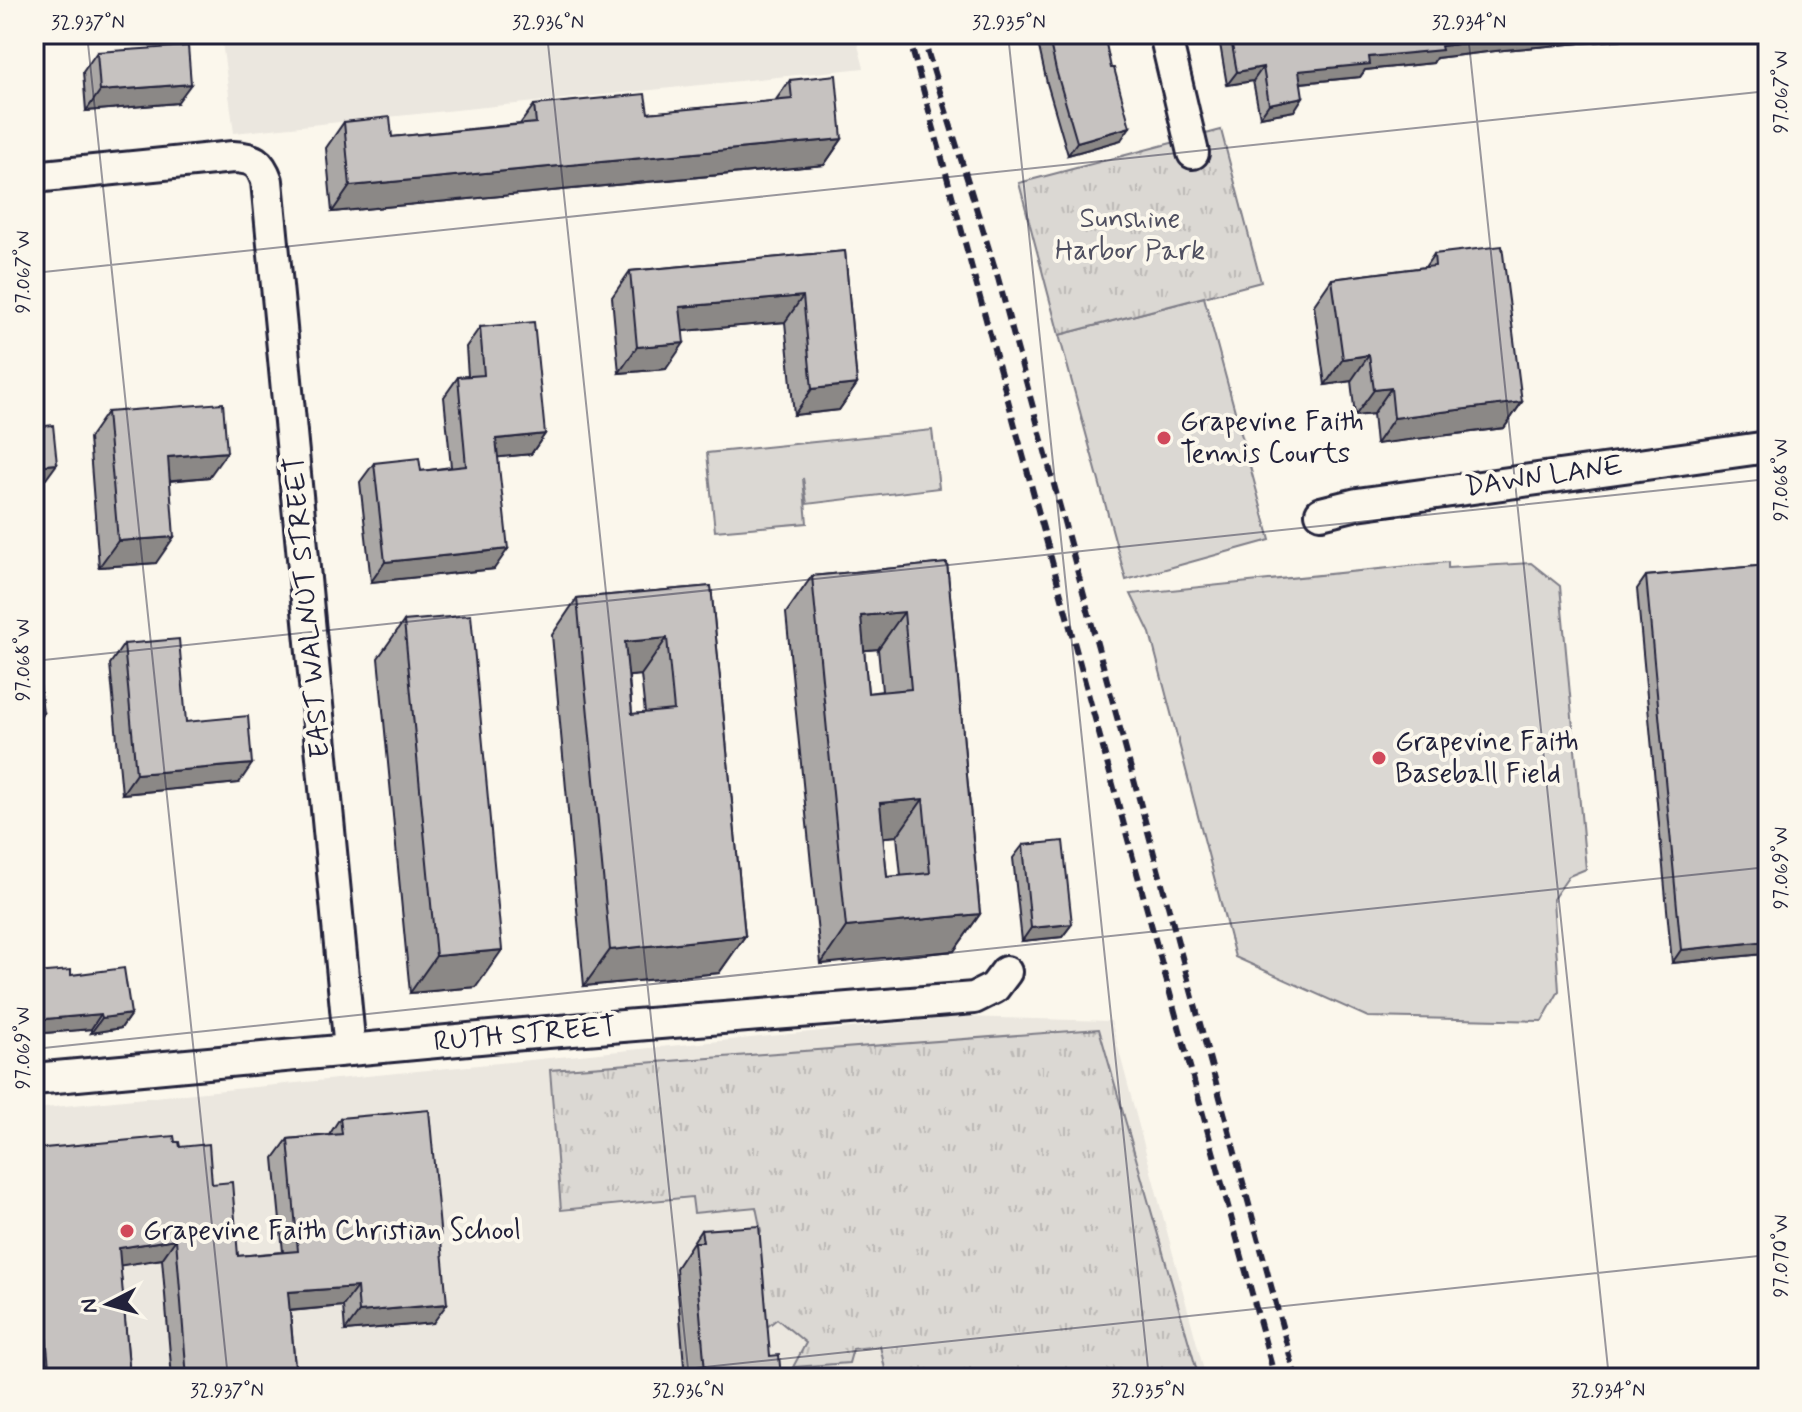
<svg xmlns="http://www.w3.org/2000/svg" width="1802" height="1412" viewBox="0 0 1802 1412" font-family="Mynerve,sans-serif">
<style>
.built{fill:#ebe7df}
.green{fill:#dbd8d3;stroke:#7e7d87;stroke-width:2}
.park{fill:url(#park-tufts);stroke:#7e7d87;stroke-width:2}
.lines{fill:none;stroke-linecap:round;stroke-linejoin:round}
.minor-casing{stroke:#22223b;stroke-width:36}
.minor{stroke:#fbf7ec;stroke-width:30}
.rail{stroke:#22223b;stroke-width:6;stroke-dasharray:12 6;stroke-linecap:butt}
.wall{fill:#aaa7a5;stroke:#22223b;stroke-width:2;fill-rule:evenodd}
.shaded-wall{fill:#8b8886;stroke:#22223b;stroke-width:2}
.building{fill:#c6c2c0;stroke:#22223b;stroke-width:2;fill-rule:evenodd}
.ticks{fill:none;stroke:#22223b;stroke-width:2;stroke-opacity:0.45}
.poi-dot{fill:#d1495b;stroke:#fbf7ec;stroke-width:3}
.labels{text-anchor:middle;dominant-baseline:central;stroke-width:8;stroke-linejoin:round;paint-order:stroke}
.park-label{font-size:28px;fill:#505061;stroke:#fbf7ec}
.poi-label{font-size:28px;fill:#22223b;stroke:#fbf7ec;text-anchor:start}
.street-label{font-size:28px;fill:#22223b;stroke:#fbf7ec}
.neatline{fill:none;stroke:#22223b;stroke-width:3}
.ticks-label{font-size:20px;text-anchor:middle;fill:#22223b}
</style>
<defs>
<pattern id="park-tufts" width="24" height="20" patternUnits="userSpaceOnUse" patternTransform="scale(2)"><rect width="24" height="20" fill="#dbd8d3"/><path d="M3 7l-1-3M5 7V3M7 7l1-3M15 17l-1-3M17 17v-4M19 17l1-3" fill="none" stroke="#bcb9b6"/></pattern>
</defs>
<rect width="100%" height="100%" fill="#fbf7ec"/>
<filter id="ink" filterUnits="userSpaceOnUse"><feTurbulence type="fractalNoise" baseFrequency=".0125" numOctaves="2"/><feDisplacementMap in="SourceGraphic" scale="16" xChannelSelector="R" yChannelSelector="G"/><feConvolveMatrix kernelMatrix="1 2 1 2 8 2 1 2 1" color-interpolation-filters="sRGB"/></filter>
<g filter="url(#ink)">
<g class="built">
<polygon points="221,34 855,34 864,68 234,133"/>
<polygon points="962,1017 1111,1021 1206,1378 34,1378 34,1109"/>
</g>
<g class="green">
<polygon points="1204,297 1270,540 1126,580 1059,335"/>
<polygon points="932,430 939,488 807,504 803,478 807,523 715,531 707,453"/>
<polygon points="1448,562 1448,568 1531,563 1560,586 1586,869 1569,876 1553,899 1559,991 1542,1021 1368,1017 1235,957 1150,633 1131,594"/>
</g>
<g class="park">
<polygon points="1221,130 1261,282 1059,335 1019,183"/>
<polygon points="1099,1029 1199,1378 887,1378 880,1346 853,1349 849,1363 793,1367 806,1343 777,1319 757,1335 751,1255 761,1231 756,1207 694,1213 692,1197 561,1210 550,1070"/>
</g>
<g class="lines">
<defs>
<g id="minor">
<polyline points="1165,34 1193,153"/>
<path d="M34 177 233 157C253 158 260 161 267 181L350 1050"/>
<polyline points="1321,513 1357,504 1768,447"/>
<polyline points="34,1079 523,1034 974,998 994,988 1006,972"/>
</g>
</defs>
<use href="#minor" class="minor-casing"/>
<use href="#minor" class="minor"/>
<g class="rail">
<polyline points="908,34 1275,1378"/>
<polyline points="922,34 998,278 1296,1378"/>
</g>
</g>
<g class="wall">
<polygon points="1036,34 1104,34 1121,140 1068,155 1047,83"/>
<polygon points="1227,34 1728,34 1668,40 1668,35 1504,50 1436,58 1433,63 1365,70 1360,77 1301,83 1294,111 1260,117 1253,81 1227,85 1220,44"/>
<polygon points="97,52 177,103 86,111 83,72"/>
<polygon points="790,80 842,139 824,165 332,212 326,148 344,122 392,137 520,124 534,105 648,113 775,101"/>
<polygon points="845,251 857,384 839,410 794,415 785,322 683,331 666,369 619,373 612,297 630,271"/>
<polygon points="1434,254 1522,402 1504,428 1376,444 1373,414 1355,416 1351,381 1325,385 1314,305 1332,279 1425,267"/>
<polygon points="480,327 545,434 531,454 498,457 494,569 371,582 360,482 374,463 421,471 451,467 444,397 458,377 468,376 466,347"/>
<polygon points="107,412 209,477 170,481 156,563 99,567 89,438"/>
<path d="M947 563 980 914 954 951 821 964 786 613 812 576ZM878 649 882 691 868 693 864 650ZM897 836 901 876 887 877 883 837Z"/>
<polygon points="1768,565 1768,984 1766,984 1764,954 1672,963 1637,589 1646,576"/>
<path d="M711 586 745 936 719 973 584 986 552 635 577 598ZM641 675 645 713 632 714 629 676Z"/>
<polygon points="404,621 476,987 410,993 378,658"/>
<polygon points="124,644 186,722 239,783 122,794 110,664"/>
<polygon points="1023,845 1072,924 1062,937 1022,941 1013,858"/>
<polygon points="34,973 71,975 131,1014 121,1028 91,1033 91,1029 34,1034"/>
<polygon points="340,1118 433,1323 345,1331 343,1306 290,1311 296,1378 172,1378 162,1259 120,1265 130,1378 34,1378 34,1149 175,1142 212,1184 238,1256 283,1252 274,1158 288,1139 329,1135"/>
<polygon points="701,1230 770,1356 781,1378 685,1378 676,1268"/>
</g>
<g class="shaded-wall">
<polygon points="1544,34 1668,34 1668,35 1504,50 1436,58 1433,63 1365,70 1360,77 1289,84 1299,71 1369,57 1441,46"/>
<polygon points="1673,34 1728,34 1668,40"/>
<polygon points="1749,34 1768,34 1768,38 1744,40"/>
<polygon points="1263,67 1253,81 1227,85 1237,72"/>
<polygon points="191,84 177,103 86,111 100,91"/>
<polygon points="1303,97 1294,111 1260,117 1269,104"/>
<polygon points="1130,127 1121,140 1068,155 1077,142"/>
<polygon points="842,139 824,165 332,212 350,186"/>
<polygon points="803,296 785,322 662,333 680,307"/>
<polygon points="684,343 666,369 619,373 637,347"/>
<polygon points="1369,355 1351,381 1325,385 1343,359"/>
<polygon points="857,384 839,410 794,415 812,389"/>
<polygon points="1391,388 1373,414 1355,416 1374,390"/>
<polygon points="1522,402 1504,428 1376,444 1394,418"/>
<polygon points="545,434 531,454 482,459 496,439"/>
<polygon points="227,452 209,477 150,482 168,457"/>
<polygon points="57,464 46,479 34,480 34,466"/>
<polygon points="174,537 156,563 99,567 118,541"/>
<polygon points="508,549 494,569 371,582 385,562"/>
<polygon points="904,612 878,649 835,653 861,616"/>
<polygon points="667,638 641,675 600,679 625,642"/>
<polygon points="43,713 34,727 34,714"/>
<polygon points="252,764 239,783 122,794 136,774"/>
<polygon points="923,799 897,836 854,840 880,803"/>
<polygon points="980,914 954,951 821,964 846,927"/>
<polygon points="1072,924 1062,937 1022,941 1031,928"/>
<polygon points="745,936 719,973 584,986 610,950"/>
<polygon points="1768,941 1768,948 1764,954 1672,963 1681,950"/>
<polygon points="502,950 476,987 410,993 436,956"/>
<polygon points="101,1014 91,1029 34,1034 34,1020"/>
<polygon points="131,1014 121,1028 91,1033 102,1018"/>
<polygon points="176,1239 162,1259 105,1268 119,1248"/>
<polygon points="357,1287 343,1306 274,1312 288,1292"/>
<polygon points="447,1304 433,1323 345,1331 359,1312"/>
<polygon points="705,1371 715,1371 710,1378 701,1378"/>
</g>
<g class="building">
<polygon points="1048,34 1104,34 1111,68 1114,68 1130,127 1077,142 1056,70"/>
<polygon points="1230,34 1544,34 1441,46 1442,50 1369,57 1370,64 1299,71 1303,97 1269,104 1263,67 1237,72"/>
<polygon points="188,46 191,84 100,91 97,52"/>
<polygon points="836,75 842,139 350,186 344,122 390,117 392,137 536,123 534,105 645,94 648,113 792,99 790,80"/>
<polygon points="1502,246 1522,402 1394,418 1391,388 1374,390 1369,355 1343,359 1332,279 1435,266 1434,254"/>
<polygon points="845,251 857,384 812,389 803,296 680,307 684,343 637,347 630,271"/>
<polygon points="534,322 545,434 496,439 508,549 385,562 374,463 419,458 421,471 466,466 458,377 484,375 480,327"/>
<polygon points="34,389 37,427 53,425 57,464 34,466"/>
<polygon points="223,403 227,452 168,457 174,537 118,541 107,412"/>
<path d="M947 563 980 914 846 927 812 576ZM904 612 911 689 868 693 861 616ZM923 799 930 873 887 877 880 803Z"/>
<polygon points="1768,565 1768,941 1681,950 1646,576"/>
<path d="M711 586 745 936 610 950 577 598ZM667 638 674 710 632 714 625 642Z"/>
<polygon points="471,615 502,950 436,956 404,621"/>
<polygon points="179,639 186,722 248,716 252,764 136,774 124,644"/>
<polygon points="39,675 43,713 34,714 34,676"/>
<polygon points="1063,841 1072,924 1031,928 1023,845"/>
<polygon points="124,968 131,1014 102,1018 101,1014 34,1020 34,973 71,970 71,975"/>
<polygon points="429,1110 447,1304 359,1312 357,1287 288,1292 296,1378 187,1378 176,1239 119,1248 130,1378 50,1378 36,1228 34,1229 34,1149 174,1136 175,1142 179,1142 180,1147 209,1144 212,1184 232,1182 238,1256 298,1251 288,1139 342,1134 340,1118"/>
<polygon points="759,1226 770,1356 779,1355 781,1378 716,1378 715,1371 705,1371 694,1242 703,1242 701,1230"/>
<polygon points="421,1372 422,1378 358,1378"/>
</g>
</g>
<path class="ticks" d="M87 34 228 1378M547 34 689 1378M1008 34 1149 1378M1468 34 1609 1378M34 273 1768 91M34 661 1768 479M34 1049 1768 867M601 1378 1768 1255"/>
<g class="poi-dot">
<circle cx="1164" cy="438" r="8"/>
<circle cx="1379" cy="758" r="8"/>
<circle cx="127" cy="1231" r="8"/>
</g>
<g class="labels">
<g class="park-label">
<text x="1130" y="219">Sunshine<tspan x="1130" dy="32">Harbor Park</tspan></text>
</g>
<g class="poi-label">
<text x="1180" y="422">Grapevine Faith<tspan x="1180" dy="32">Tennis Courts</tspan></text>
<text x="1395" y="742">Grapevine Faith<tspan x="1395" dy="32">Baseball Field</tspan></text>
<text x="143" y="1231">Grapevine Faith Christian School</text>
</g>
<g class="street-label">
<text transform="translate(1544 477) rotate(-8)">DAWN LANE</text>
<text transform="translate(308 607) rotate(-95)">EAST WALNUT STREET</text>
<text transform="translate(525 1035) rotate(-5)">RUTH STREET</text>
</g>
</g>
<rect width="1802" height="1412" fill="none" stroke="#fbf7ec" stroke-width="88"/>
<g transform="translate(108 1304) rotate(264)" stroke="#fbf7ec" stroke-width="6" paint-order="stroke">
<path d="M0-6L14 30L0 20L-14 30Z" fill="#22223b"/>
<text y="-12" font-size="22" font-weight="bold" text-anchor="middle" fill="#22223b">N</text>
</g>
<rect x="44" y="44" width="1714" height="1324" class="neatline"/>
<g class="ticks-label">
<text x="88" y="29">32.937°N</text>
<text x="548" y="29">32.936°N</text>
<text x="1009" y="29">32.935°N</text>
<text x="1469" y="29">32.934°N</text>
<text transform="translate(1780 92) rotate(-90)" y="7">97.067°W</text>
<text transform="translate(22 272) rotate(-90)" y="7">97.067°W</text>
<text transform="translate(1780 480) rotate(-90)" y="7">97.068°W</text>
<text transform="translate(22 660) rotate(-90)" y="7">97.068°W</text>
<text transform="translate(1780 868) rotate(-90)" y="7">97.069°W</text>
<text transform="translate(22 1048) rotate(-90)" y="7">97.069°W</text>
<text transform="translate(1780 1256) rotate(-90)" y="7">97.070°W</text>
<text x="227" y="1397">32.937°N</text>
<text x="688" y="1397">32.936°N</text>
<text x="1148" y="1397">32.935°N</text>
<text x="1608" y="1397">32.934°N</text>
</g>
</svg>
